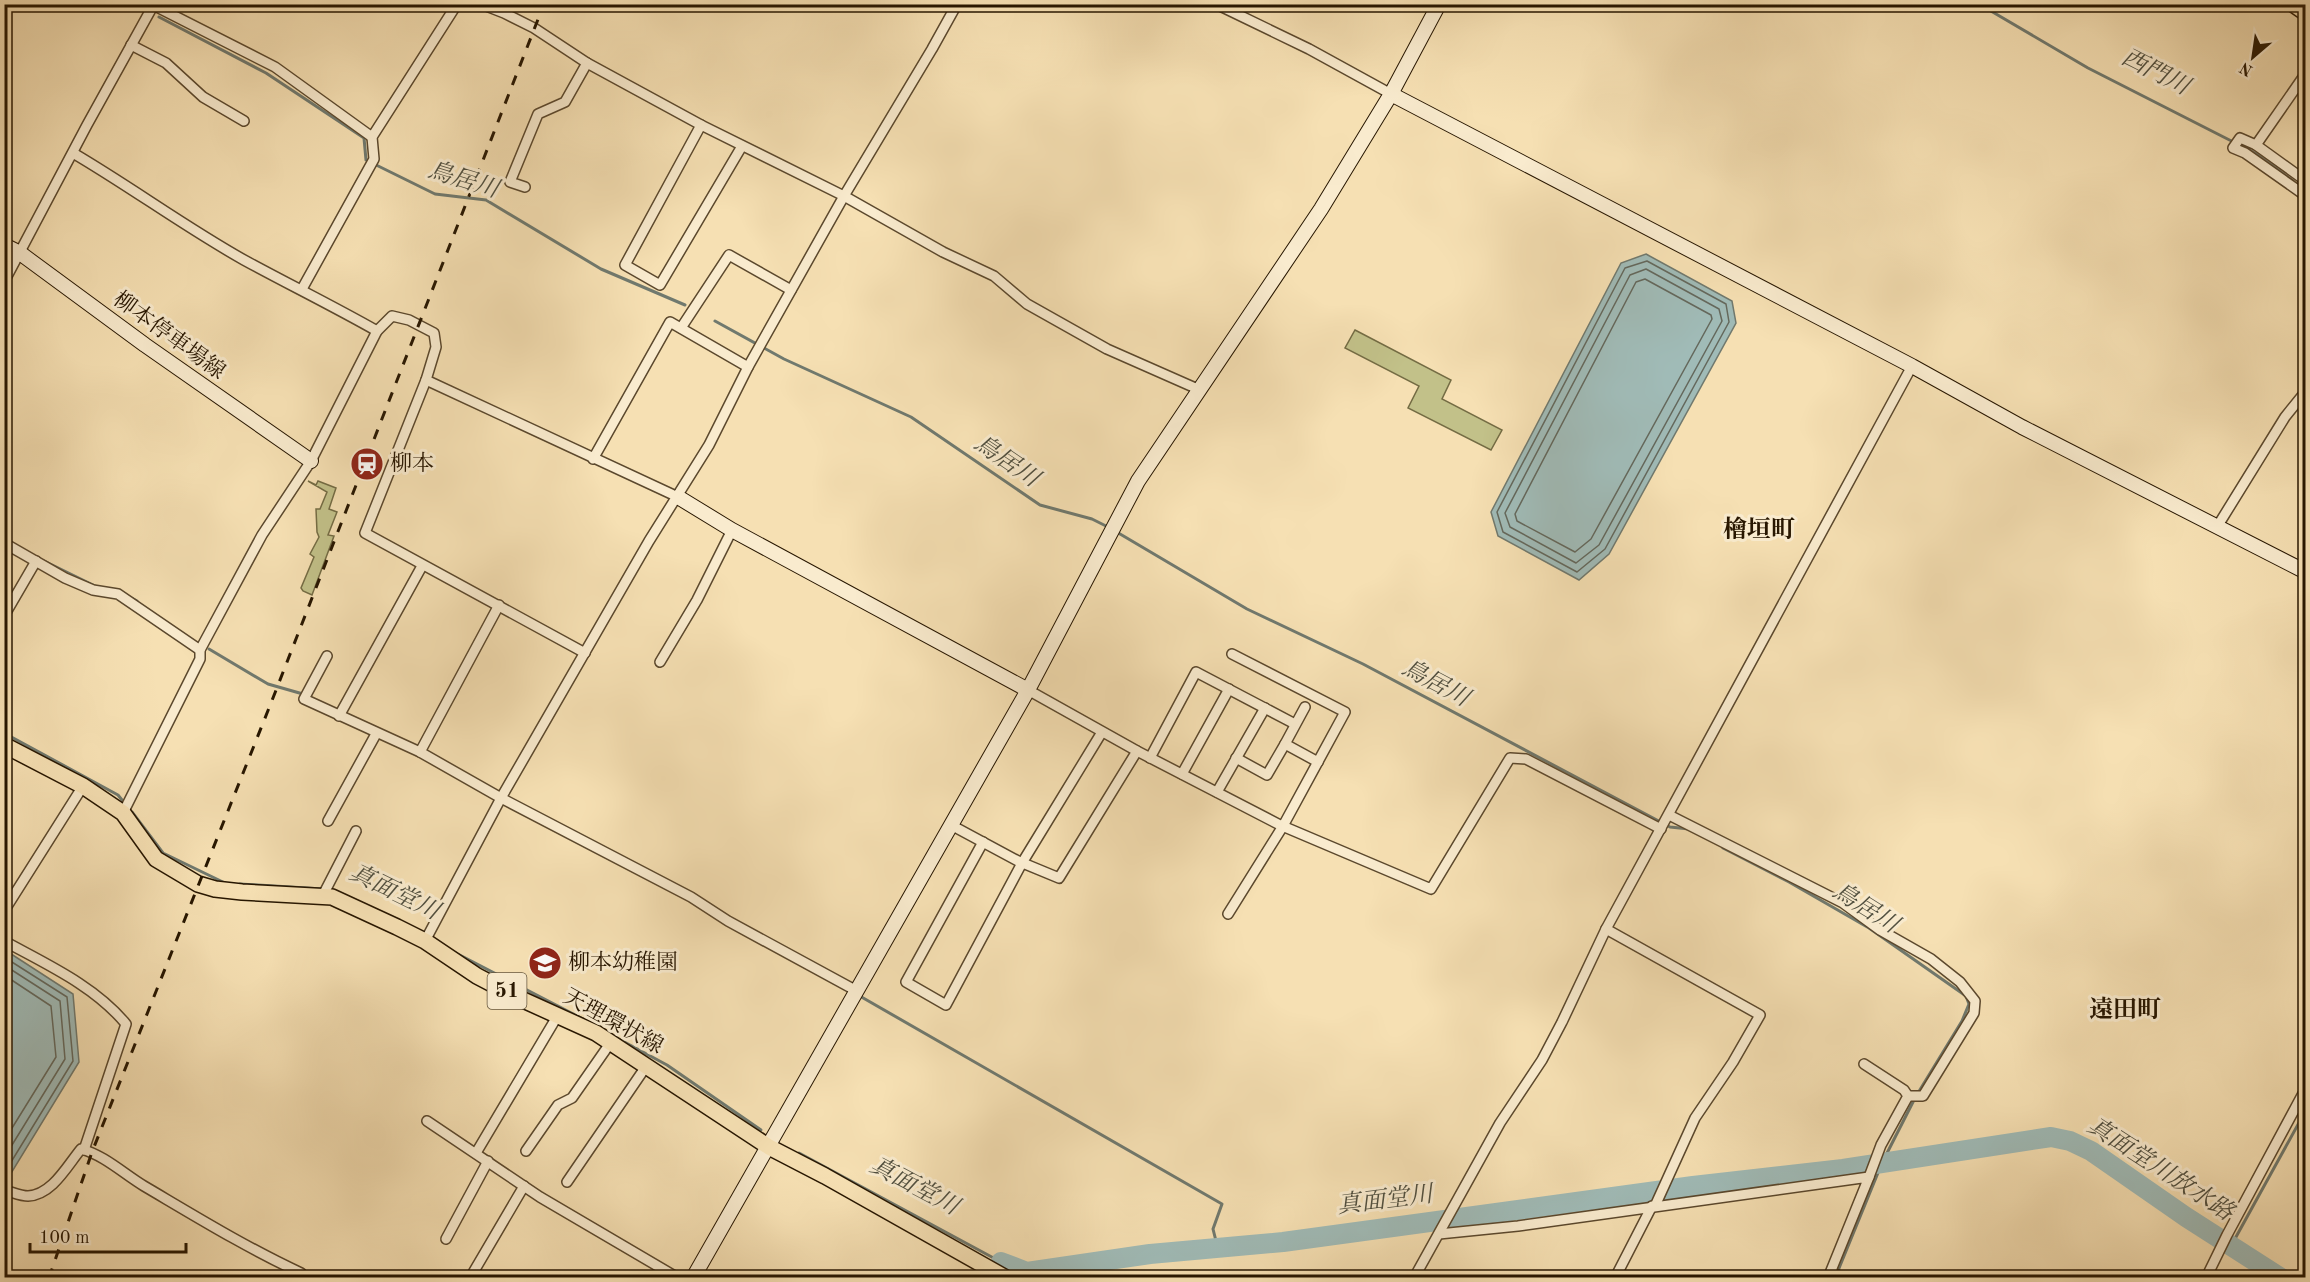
<svg xmlns="http://www.w3.org/2000/svg" width="2310" height="1282" viewBox="0 0 2310 1282" font-family="'Old Standard TT','Noto Serif JP',serif">
<style>
.green{fill:#c2c189;stroke:#746c44;stroke-width:1.5}
.water{fill:#a0bbb7;stroke:#70796e;stroke-width:1.5}
.lines{fill:none;stroke-linecap:round;stroke-linejoin:round}
.shore{stroke:#64685c;stroke-width:1.5}
.stream{stroke:#70796e;stroke-width:3}
.river{stroke:#a0bbb7;stroke-width:20}
.street-casing{stroke:#5b482d;stroke-width:12}
.secondary-casing{stroke:#271600;stroke-width:16}
.primary-casing{stroke:#271600;stroke-width:18}
.street{stroke:#f9ebce;stroke-width:9}
.secondary{stroke:#f9ebce;stroke-width:14}
.primary{stroke:#f6e0b3;stroke-width:15}
.rail{stroke:#271600;stroke-width:3;stroke-dasharray:10 10;stroke-linecap:butt}
.labels{text-anchor:middle;dominant-baseline:central;stroke-width:6;stroke-linejoin:round;paint-order:stroke}
.shield{fill:#f9ebce;stroke:#66563e;stroke-width:1.5}
.shield-label{font-size:21px;font-weight:bold;fill:#271600}
.street-label{font-size:22px;fill:#271600;stroke:#f9ebce}
.poi-label{font-size:22px;fill:#271600;stroke:#f9ebce;text-anchor:start}
.water-label{font-size:24px;font-style:italic;fill:#515040;stroke:#f9ebce}
.neighbourhood-label{font-size:24px;font-weight:bold;fill:#271600;stroke:#f9ebce}
</style>
<rect width="100%" height="100%" fill="#f6e0b3"/>
<filter id="stains"><feTurbulence type="fractalNoise" baseFrequency=".00333" numOctaves="4"/><feColorMatrix values="0 0 0 0 .2 0 0 0 0 .09 0 0 0 0 .02 0 0 0 .5 -.17"/></filter>
<radialGradient id="worn" r=".72"><stop offset=".6" stop-color="#630" stop-opacity="0"/><stop offset="1" stop-color="#630" stop-opacity=".3"/></radialGradient>
<g class="green">
<polygon points="1355,330 1451,380 1442,399 1502,430 1491,450 1408,408 1419,386 1345,348"/>
<polygon points="308,481 316,485 318,481 336,488 329,509 337,512 328,535 334,536 312,595 303,591 301,588 314,557 310,554 319,537 317,532 316,509 320,509 327,492"/>
</g>
<g class="water">
<polygon points="1646,254 1732,301 1736,323 1609,554 1579,580 1498,536 1491,512 1621,263"/>
<polygon points="5,950 73,994 79,1062 10,1175 4,1174"/>
</g>
<g class="lines">
<g class="shore">
<polygon points="1647,261 1726,304 1729,322 1605,549 1577,572 1503,532 1497,512 1625,268"/>
<polygon points="1646,269 1719,309 1722,321 1599,545 1576,563 1510,527 1505,513 1630,275"/>
<polygon points="1645,279 1711,315 1712,319 1591,539 1575,552 1517,521 1515,514 1636,282"/>
<polyline points="4,957 67,997 73,1061 8,1167 4,1169"/>
<polyline points="4,965 60,1001 65,1059 4,1158"/>
<polyline points="4,975 51,1006 56,1057 4,1141"/>
</g>
<g class="stream">
<polyline points="1979,4 2088,68 2255,153 2293,181"/>
<polyline points="159,17 266,73 364,138 366,160 435,194 486,200 601,269 685,305"/>
<polyline points="715,321 784,359 911,417 1040,505 1092,519 1110,528"/>
<polyline points="1115,531 1247,609 1363,664 1670,827 1689,829"/>
<polyline points="44,561 95,586"/>
<polyline points="122,593 137,601"/>
<polyline points="209,649 268,684 303,694"/>
<polyline points="4,733 118,795 126,805"/>
<polyline points="132,812 163,853 227,884"/>
<polyline points="1723,848 1789,882 1869,928 1966,996 1969,1004 1962,1021 1918,1093"/>
<polyline points="240,884 323,889"/>
<polyline points="450,950 583,1019"/>
<polyline points="858,995 1222,1204 1213,1229 1218,1249"/>
<polyline points="615,1037 667,1065 761,1130"/>
<polyline points="799,1153 1001,1262"/>
<polyline points="2231,1246 2306,1110"/>
<polyline points="1837,1273 1882,1163 1915,1098"/>
<polyline points="971,1278 990,1275"/>
</g>
<polyline class="river" points="1001,1262 1027,1272 1150,1254 1283,1242 1693,1186 1843,1169 2051,1137 2070,1141 2091,1151 2186,1217 2281,1278"/>
<defs>
<g id="street">
<polyline points="151,4 275,67 372,137"/>
<polyline points="481,4 504,13 534,28 587,63 701,125 844,196 943,252 994,276 1027,304 1107,349 1200,390"/>
<polyline points="1216,4 1309,49 1391,94"/>
<polyline points="131,45 166,63 203,97 244,121"/>
<polyline points="701,125 625,265 660,285 742,146"/>
<polyline points="2256,145 2306,73"/>
<path d="M73 153C131 187 185 227 244 260 288 284 333 306 377 331"/>
<polyline points="2306,181 2256,145 2240,138 2233,148 2245,153 2306,196"/>
<polyline points="525,187 510,182 538,114 565,102 587,63"/>
<polyline points="4,282 87,125 154,4"/>
<polyline points="302,289 374,159 372,137 457,4"/>
<polyline points="681,328 729,255 791,290"/>
<polyline points="426,380 365,533 585,653"/>
<polyline points="593,459 670,322 748,367"/>
<polyline points="2217,527 2285,417 2306,391"/>
<polyline points="4,543 65,578 93,590 118,594 200,650"/>
<polyline points="4,616 36,561"/>
<polyline points="327,656 304,699 420,752 501,798 691,897 728,921 855,990"/>
<polyline points="660,662 697,600 732,530"/>
<polyline points="1028,690 1137,751 1280,825 1431,889 1510,758 1526,759 1661,829"/>
<polyline points="1305,707 1285,744 1318,762"/>
<polyline points="339,716 422,566"/>
<polyline points="420,752 499,605"/>
<polyline points="1150,758 1196,672 1295,724"/>
<polyline points="1236,758 1267,775 1285,744"/>
<polyline points="1182,774 1229,689"/>
<polyline points="1217,792 1265,708"/>
<polyline points="123,813 200,659 200,650 262,535 311,461 377,331 392,316 409,320 434,333 436,347 426,380 678,497"/>
<polyline points="1669,815 1843,903 1880,930 1931,959 1960,982 1975,1001 1974,1013 1923,1096 1908,1096"/>
<polyline points="328,821 376,734"/>
<polyline points="951,825 1018,861 1059,878 1137,751"/>
<polyline points="983,842 906,982 946,1005 1022,863 1102,732"/>
<polyline points="322,897 356,831"/>
<polyline points="4,911 83,786"/>
<polyline points="1228,914 1283,826 1345,712 1232,654"/>
<polyline points="1606,929 1760,1015 1733,1062 1695,1118 1655,1206"/>
<path d="M4 941C46 964 95 986 126 1024L84 1150"/>
<polyline points="425,941 501,798 649,541 709,445 748,367 844,196 932,49 957,4"/>
<polyline points="1864,1064 1904,1090 1908,1096 1881,1145 1869,1177"/>
<polyline points="427,1121 540,1197 678,1278"/>
<polyline points="526,1151 558,1105 572,1098 611,1042"/>
<polyline points="476,1153 558,1015"/>
<polyline points="567,1182 647,1065"/>
<path d="M4 1190C12 1192 21 1196 28 1196 52 1195 67 1166 81 1149 104 1155 124 1174 144 1186 195 1216 247 1248 301 1273L300 1278"/>
<polyline points="1439,1234 1518,1226 1869,1177 1828,1278"/>
<polyline points="446,1239 488,1161"/>
<polyline points="1831,1272 1844,1278"/>
<polyline points="470,1278 524,1186"/>
<polyline points="1414,1278 1500,1123 1542,1060 1562,1022 1606,929 1912,366"/>
<polyline points="1615,1278 1652,1206"/>
<polyline points="2206,1278 2227,1235 2306,1088"/>
</g>
<g id="secondary">
<polyline points="1391,94 1912,366 2022,427 2306,572"/>
<polyline points="4,245 20,253 145,345 311,461"/>
<polyline points="678,497 732,530 1028,690"/>
<polyline points="693,1278 1028,690 1138,481 1321,209 1391,94 1439,4"/>
</g>
<g id="primary">
<polyline points="2293,4 2306,13"/>
<polyline points="4,745 83,786 123,813 156,859 198,884 215,889 242,892 332,897 397,927 425,941 477,976 521,999 596,1033 769,1147 825,1176 1006,1278"/>
</g>
</defs>
<use href="#street" class="street-casing"/>
<use href="#secondary" class="secondary-casing"/>
<use href="#primary" class="primary-casing"/>
<use href="#street" class="street"/>
<use href="#secondary" class="secondary"/>
<use href="#primary" class="primary"/>
<polyline class="rail" points="49,1278 92,1152 271,703 544,4"/>
</g>
<defs>
<symbol id="station-disc" viewBox="-11 -11 22 22"><circle r="9.5" fill="#8f2418" stroke="#f9ebce"/><path d="M-3-6H3Q5-6 5-4V2Q5 4 3 4L4.5 6H3L1.5 4h-3L-3 6H-4.5L-3 4Q-5 4-5 2V-4Q-5-6-3-6ZM-3.5-4v3h7v-3ZM-3.5 1v1.5H-2V1ZM2 1v1.5H3.5V1Z" fill="#fff"/></symbol>
<symbol id="school-disc" viewBox="-11 -11 22 22"><circle r="9.5" fill="#8f2418" stroke="#f9ebce"/><path d="M0-5L7-2L0 1L-7-2ZM-4 1L0 2.5L4 1V4Q0 6-4 4Z" fill="#fff"/></symbol>
</defs>
<g fill-rule="evenodd">
<use href="#station-disc" x="348" y="445" width="38" height="38"/>
<use href="#school-disc" x="526" y="944" width="38" height="38"/>
</g>
<g class="labels">
<rect class="shield" x="487.5" y="973" width="39" height="36" rx="4.5"/>
<g class="shield-label">
<text x="507" y="991">51</text>
</g>
<g class="street-label">
<text transform="translate(169 336) rotate(36)">柳本停車場線</text>
<text transform="translate(613 1022) rotate(29)">天理環状線</text>
</g>
<g class="poi-label">
<text x="390" y="464">柳本</text>
<text x="568" y="963">柳本幼稚園</text>
</g>
<g class="water-label">
<text transform="translate(2155 73) rotate(27)">西門川</text>
<text transform="translate(463 181) rotate(17)">鳥居川</text>
<text transform="translate(1006 462) rotate(34)">鳥居川</text>
<text transform="translate(1435 684) rotate(28)">鳥居川</text>
<text transform="translate(394 893) rotate(26)">真面堂川</text>
<text transform="translate(1865 909) rotate(32)">鳥居川</text>
<text transform="translate(2160 1170) rotate(33)">真面堂川放水路</text>
<text transform="translate(914 1187) rotate(28)">真面堂川</text>
<text transform="translate(1385 1201) rotate(-7)">真面堂川</text>
</g>
<g class="neighbourhood-label">
<text x="1759" y="531">檜垣町</text>
<text x="2125" y="1011">遠田町</text>
</g>
</g>
<rect width="2310" height="1282" fill="none" stroke="#f6e0b3" stroke-width="24"/>
<rect x="6" y="6" width="2298" height="1270" fill="none" stroke="#271600" stroke-width="3"/>
<rect x="12" y="12" width="2286" height="1258" fill="none" stroke="#271600" stroke-width="1.5"/>
<g transform="translate(2253 57) rotate(209)" stroke="#f9ebce" stroke-width="4.5" paint-order="stroke">
<path d="M0-4.5L10 22L0 15L-10 22Z" fill="#271600"/>
<text y="-9" font-size="16" font-weight="bold" text-anchor="middle" fill="#271600">N</text>
</g>
<path d="M30 1243v9h156v-9" fill="none" stroke="#271600" stroke-width="3"/>
<text x="39" y="1243" font-size="18" fill="#271600" stroke="#f9ebce" stroke-width="4.5" paint-order="stroke">100 m</text>
<rect width="100%" height="100%" filter="url(#stains)"/>
<rect width="100%" height="100%" fill="url(#worn)"/>
</svg>
